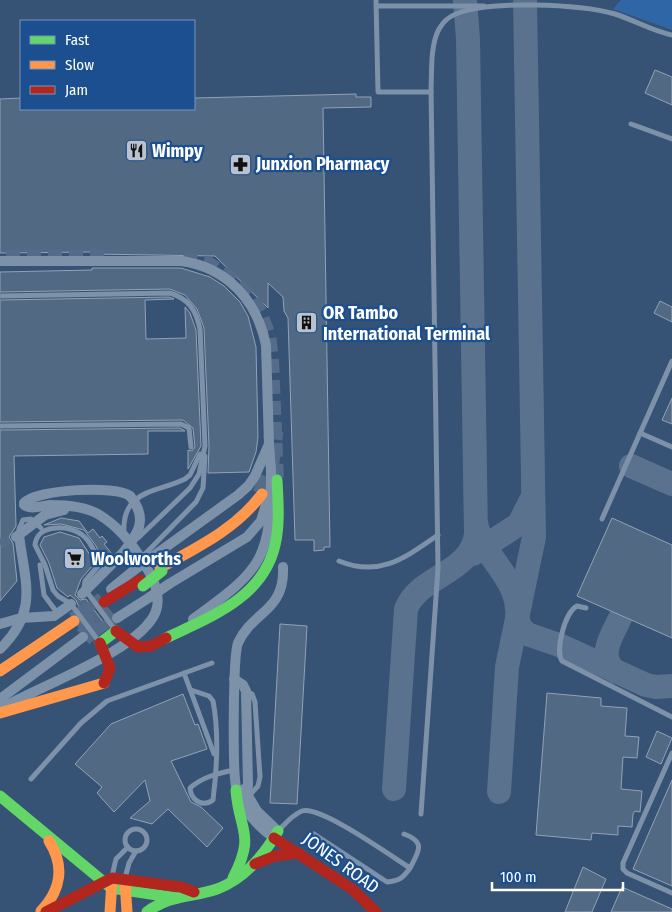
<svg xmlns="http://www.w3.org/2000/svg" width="672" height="912" viewBox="0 0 672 912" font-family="'Fira Sans Condensed',sans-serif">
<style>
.green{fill:#2f66a5}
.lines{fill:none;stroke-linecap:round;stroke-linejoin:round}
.taxiway{stroke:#5a728e;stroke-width:24}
.building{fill:#526984;stroke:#92a2b6}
.street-tunnel{stroke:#546c89;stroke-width:10;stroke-dasharray:10 5;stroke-linecap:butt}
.secondary-tunnel{stroke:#546c89;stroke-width:14;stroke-dasharray:14 7;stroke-linecap:butt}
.highway-tunnel{stroke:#546c89;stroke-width:19;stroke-dasharray:19 9;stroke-linecap:butt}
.lane{stroke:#7d92a8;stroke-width:5}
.street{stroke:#7d92a8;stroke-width:10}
.fast{stroke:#63d668;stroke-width:11}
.slow{stroke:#ff974d;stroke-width:11}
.jam{stroke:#b3261e;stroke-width:11}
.lane-bridge{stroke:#7d92a8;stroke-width:5}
.street-bridge{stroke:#7d92a8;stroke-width:10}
.fast-bridge{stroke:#63d668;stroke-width:11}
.jam-bridge{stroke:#b3261e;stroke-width:11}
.labels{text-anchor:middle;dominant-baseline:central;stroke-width:4.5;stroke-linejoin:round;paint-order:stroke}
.poi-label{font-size:18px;font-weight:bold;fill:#fff;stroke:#1b4f8f;text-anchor:start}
.street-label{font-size:18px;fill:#fff;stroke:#1b4f8f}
</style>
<rect width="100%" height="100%" fill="#365274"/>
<polygon class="green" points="621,0 672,0 672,30 613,9"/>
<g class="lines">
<g class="taxiway">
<polyline points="631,466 672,484"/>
<path d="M476 523C482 556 515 575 517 609"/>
<polyline points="473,554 519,524 532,498"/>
<polyline points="517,617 520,627 527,634 559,645 646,685 656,687 672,686"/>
<path d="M616 672C596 656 613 634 621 616"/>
<path d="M394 789 406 609C419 575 471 574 476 534L468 39 465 0"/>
<polyline points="499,792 507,667 534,537 525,0"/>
</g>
</g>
<g class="building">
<polygon points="655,70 672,77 672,105 645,93"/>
<polygon points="356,94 356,97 371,97 371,107 323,108 330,547 324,547 324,550 314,551 314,540 295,540 288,318 284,311 283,297 268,283 268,308 215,256 92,254 92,252 0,253 0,99 21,98 21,109 194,109 194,98"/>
<polygon points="92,268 181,268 210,277 224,286 240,302 248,316 256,347 258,437 256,452 249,472 208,473 209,446 204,328 197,309 185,295 170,289 0,292 0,272 92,270"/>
<polygon points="169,297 174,299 145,300 146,339 186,338 185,307 190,313 196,330 201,446 188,469 188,450 192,451 195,447 193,428 183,420 0,422 0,300"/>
<polygon points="660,301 672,307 672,322 654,313"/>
<polygon points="672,398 672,424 662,420"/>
<polygon points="180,428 185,431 148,431 148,454 14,456 16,526 9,537 13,543 17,581 0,601 0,430"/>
<polygon points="61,518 79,521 88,533 93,529 100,538 102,536 107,542 104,544 112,554 103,563 96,546 84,530 61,524 44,525"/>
<polygon points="612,518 672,545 672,638 577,596"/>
<polygon points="60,532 79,538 92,558 94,564 81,579 75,595 80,600 86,599 107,627 98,633 78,605 76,600 70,595 68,597 57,588 49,563 40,545 44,537"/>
<polygon points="280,624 307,626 297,804 270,803"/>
<polygon points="547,693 601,698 601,706 627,708 625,736 639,737 637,758 623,757 621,789 642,791 640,812 635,811 633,814 632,827 618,826 618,835 592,833 591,840 536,835"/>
<polygon points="183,694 195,725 198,724 207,749 171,761 191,802 201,807 223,828 207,847 168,809 152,824 130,818 150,801 145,780 114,812 97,793 102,787 75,764 111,724"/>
<polygon points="657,731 672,738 661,764 646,757"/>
<polygon points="672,780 672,886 633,869"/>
<polygon points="583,867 606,879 592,912 565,912"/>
<polygon points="622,887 672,909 672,912 611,912"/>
</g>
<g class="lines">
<g class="street-tunnel">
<polyline points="0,544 16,537"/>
<polyline points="74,621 101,597"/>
<polyline points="86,637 117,618"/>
</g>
<g class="secondary-tunnel">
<polyline points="6,256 107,256"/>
<polyline points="183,259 208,263 229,277 253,298 260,312 269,335 272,359 277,480"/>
</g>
<g class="highway-tunnel">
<polyline points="262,494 268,477 274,431"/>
<polyline points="74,621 104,602"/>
<polyline points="83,637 112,612"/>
</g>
<g class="lane">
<polyline points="376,0 378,92 431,92"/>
<polyline points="377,6 484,6"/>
<polyline points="631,124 672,139"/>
<path d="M0 296 170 293C189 299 196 310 200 329L205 446 199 474 190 488 163 514"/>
<polyline points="0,426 181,424 189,428 191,447"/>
<polyline points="640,433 672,447"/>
<polyline points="602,519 672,361"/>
<path d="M124 534C121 489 157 493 185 479L190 475 200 454"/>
<polyline points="19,535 19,529 23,520 31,519 41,528"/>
<polyline points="148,551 196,502 203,488 205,456"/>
<path d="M339 561C380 578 406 557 438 535"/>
<polyline points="40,565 44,595 58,614"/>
<path d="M586 608 577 606C565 612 555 650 562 661L672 717"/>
<polyline points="184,673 214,754"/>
<path d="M191 690 209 696 213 701C219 732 217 768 213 800 202 808 191 800 190 788 202 777 219 773 234 770"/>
<polyline points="246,691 252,694 255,702 260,777 258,786 248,797"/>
<polyline points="672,753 623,863 623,869 627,873 672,893"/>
<polyline points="31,779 81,723 107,701 212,663"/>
<path d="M421 814 438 568 431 89C432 71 430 46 439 29 443 22 448 17 456 14 488 0 580 4 615 14 634 20 652 31 672 35"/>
<circle cx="136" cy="840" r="11"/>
<path d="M278 831C285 824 292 815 302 811 320 805 391 856 410 868 403 878 399 881 387 882L314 834"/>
<path d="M404 834C426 842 419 851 410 868"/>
<polyline points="112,876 116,859 128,847"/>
<polyline points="125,878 129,863 136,851"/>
</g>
<g class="street">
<path d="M0 261H182C228 268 257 301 266 345L269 444 255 476 248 486 238 495 152 557"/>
<polyline points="16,537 45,515 64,510"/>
<polyline points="169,584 247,537 261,521 267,501"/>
<polyline points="111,589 133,571"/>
<polyline points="82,594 122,554"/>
<polyline points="117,618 150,597"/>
<path d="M193 619C264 568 271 559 271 470"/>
<path d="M0 649C39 611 25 583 19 535"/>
<polyline points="234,679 243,685 246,691 248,784 247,795"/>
<polyline points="0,699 83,637"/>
<path d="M0 709C37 687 142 650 156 611 161 597 154 579 146 567 135 547 118 526 98 514 84 506 66 505 50 505 41 506 31 510 24 505V503C37 489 116 485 130 496"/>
<polyline points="244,789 257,811 278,831"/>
<path d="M274 838C257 826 244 811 237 791 232 779 233 655 238 643 252 611 285 612 283 567"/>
</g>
<g class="fast">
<path d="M166 638C210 617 263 598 275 545 280 524 278 501 277 480"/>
<polyline points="100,643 116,631"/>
<polyline points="0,796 111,888 177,898"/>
<path d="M233 878C256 833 239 832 236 790"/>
<path d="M147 912C171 894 191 898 217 889 244 879 264 855 278 831"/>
</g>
<g class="slow">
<path d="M160 568C198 547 236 529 262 494"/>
<polyline points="0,671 74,621"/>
<polyline points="0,713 104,683"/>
<polyline points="125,882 127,912"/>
<path d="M41 911C61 890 65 866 49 841"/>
<polyline points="110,912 112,881"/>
</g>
<g class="jam">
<polyline points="104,602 140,580"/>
<polyline points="274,838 352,889 376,912"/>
<polyline points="255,864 275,856 299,853"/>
<polyline points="46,912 112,878 181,887 194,892"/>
</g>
<g class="lane-bridge">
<polyline points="138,538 163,514"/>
<polyline points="132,566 148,551"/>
<path d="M100 643 71 604 58 596 53 590 45 565 35 545C37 524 66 525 81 534 90 540 97 555 99 565L85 581 84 588 115 630"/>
</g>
<g class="street-bridge">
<polyline points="269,444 271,470"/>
<path d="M122 554C138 534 149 519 130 496"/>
<polyline points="133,571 152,557"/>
<polyline points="150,597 169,584"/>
<polyline points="0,624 21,618 54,616 71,604"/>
</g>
<polyline class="fast-bridge" points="143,586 162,571"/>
<g class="jam-bridge">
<polyline points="116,631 138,647 151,646 166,638"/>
<polyline points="100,643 110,668 104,683"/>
</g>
</g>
<defs>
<symbol id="restaurant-square" viewBox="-11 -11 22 22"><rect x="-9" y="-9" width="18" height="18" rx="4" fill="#b9c2ce" stroke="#1b4f8f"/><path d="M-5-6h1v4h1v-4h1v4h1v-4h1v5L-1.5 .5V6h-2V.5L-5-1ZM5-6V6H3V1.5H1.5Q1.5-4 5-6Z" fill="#111"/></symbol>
<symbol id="pharmacy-square" viewBox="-11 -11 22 22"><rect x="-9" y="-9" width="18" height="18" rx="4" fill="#b9c2ce" stroke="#1b4f8f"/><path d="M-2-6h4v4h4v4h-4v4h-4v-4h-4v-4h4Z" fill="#111"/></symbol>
<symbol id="building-square" viewBox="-11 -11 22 22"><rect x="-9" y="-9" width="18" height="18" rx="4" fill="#b9c2ce" stroke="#1b4f8f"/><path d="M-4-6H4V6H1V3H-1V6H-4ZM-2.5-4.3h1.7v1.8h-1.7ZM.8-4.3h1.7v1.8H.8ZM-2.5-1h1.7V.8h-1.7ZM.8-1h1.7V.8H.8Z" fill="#111"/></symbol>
<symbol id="supermarket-square" viewBox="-11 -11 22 22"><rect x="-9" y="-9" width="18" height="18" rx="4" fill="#b9c2ce" stroke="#1b4f8f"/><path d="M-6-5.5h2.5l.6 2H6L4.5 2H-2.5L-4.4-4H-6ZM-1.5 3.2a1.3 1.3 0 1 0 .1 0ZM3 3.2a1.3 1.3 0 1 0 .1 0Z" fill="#111"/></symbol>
</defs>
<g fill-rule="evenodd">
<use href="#restaurant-square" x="124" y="138" width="25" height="25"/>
<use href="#pharmacy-square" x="228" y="152" width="25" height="25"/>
<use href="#building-square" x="294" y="310" width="25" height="25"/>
<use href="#supermarket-square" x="62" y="546" width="25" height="25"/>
</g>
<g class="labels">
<g class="poi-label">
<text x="152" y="151">Wimpy</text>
<text x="256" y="164">Junxion Pharmacy</text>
<text x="323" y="313">OR Tambo<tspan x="323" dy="21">International Terminal</tspan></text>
<text x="91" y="559">Woolworths</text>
</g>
<g class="street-label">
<text transform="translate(341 863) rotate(36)">JONES ROAD</text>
</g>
</g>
<rect x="20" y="20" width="175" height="90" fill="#1b4f8f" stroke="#7695bc"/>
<rect x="30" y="36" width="25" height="8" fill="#63d668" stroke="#7695bc"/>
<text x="65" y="45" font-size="15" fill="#ffffff">Fast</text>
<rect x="30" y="61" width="25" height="8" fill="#ff974d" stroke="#7695bc"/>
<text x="65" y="70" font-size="15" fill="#ffffff">Slow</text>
<rect x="30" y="86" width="25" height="8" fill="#b3261e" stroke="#7695bc"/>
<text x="65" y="95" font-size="15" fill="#ffffff">Jam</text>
<path d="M492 882v8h131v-8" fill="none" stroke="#ffffff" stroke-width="2.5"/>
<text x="500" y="882" font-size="15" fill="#ffffff" stroke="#1b4f8f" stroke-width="4" paint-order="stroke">100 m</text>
</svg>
